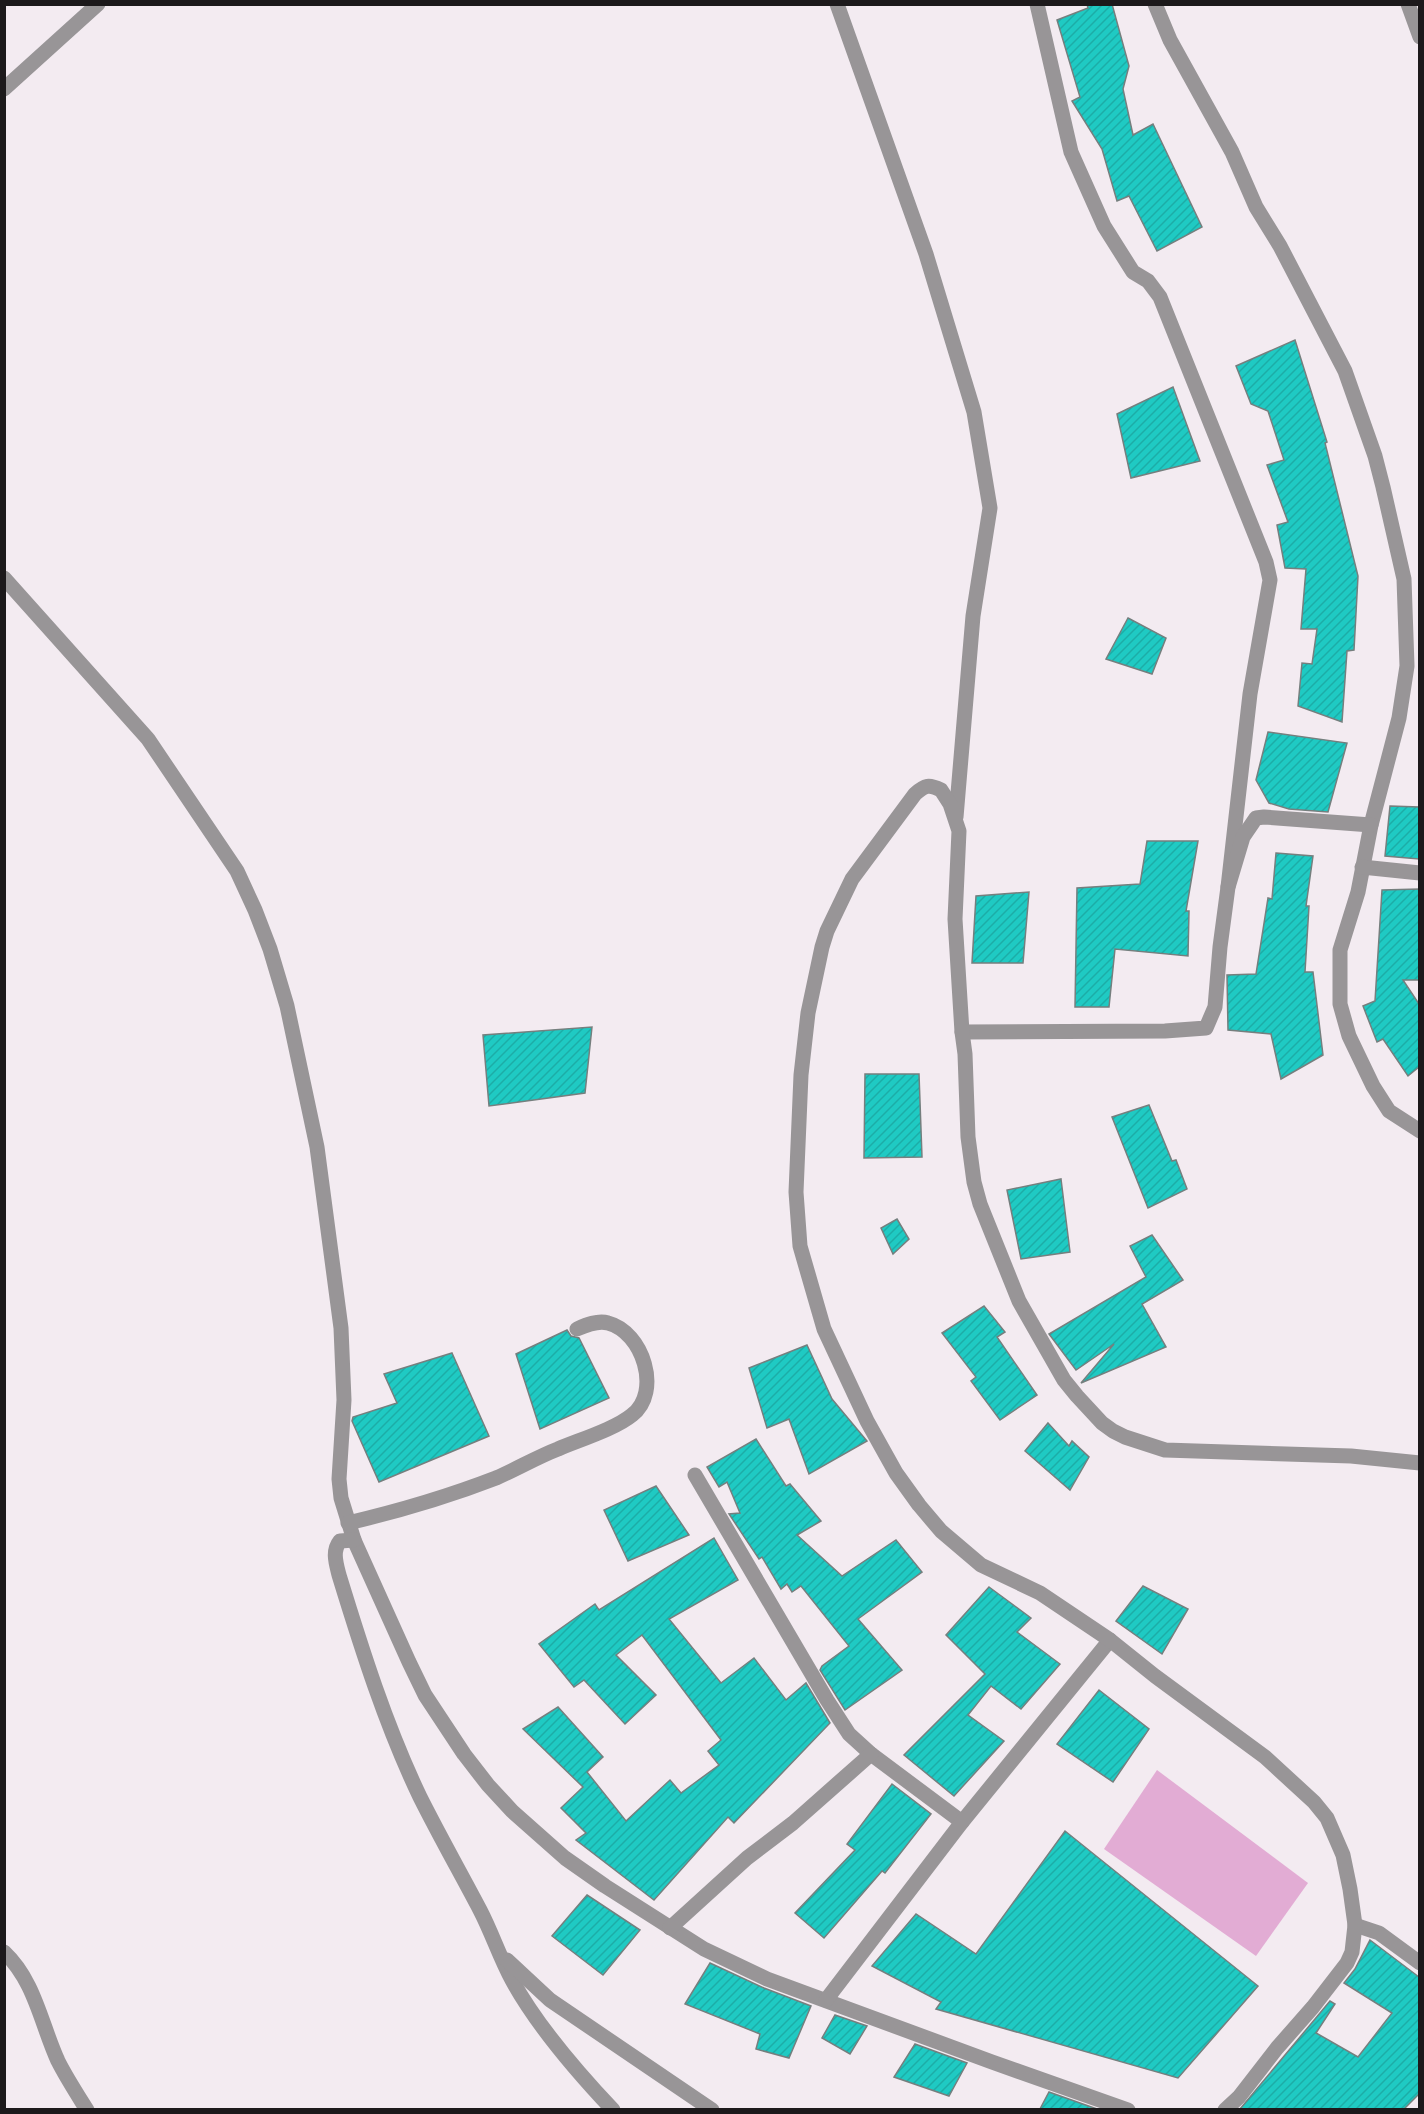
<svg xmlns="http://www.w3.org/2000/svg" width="1424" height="2114" viewBox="0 0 1424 2114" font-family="'Space Grotesk',sans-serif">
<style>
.park{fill:#e2acd4}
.building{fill:url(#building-hatch);stroke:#757f7e;stroke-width:1.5}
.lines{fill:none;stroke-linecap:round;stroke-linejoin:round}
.minor{stroke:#989597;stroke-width:15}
</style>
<defs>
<pattern id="building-hatch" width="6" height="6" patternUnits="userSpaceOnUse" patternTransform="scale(1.5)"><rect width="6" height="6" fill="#1fcac3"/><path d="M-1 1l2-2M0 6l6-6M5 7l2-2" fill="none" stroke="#1cada7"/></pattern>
</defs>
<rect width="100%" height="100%" fill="#f3ebf1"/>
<polygon class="park" points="1157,1770 1308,1883 1256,1956 1104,1849"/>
<g class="building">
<polygon points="1087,4 1112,4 1129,66 1123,89 1133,135 1153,124 1202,227 1157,251 1129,196 1117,201 1102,149 1072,101 1080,97 1057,20 1088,8"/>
<polygon points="1295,340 1327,442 1325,443 1358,576 1354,650 1347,651 1342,722 1298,706 1302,663 1312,664 1317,629 1301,629 1306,569 1285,568 1277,525 1288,522 1267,465 1284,460 1268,411 1251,404 1236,366"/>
<polygon points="1173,387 1200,461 1131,478 1117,414"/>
<polygon points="1128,618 1166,638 1152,674 1106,659"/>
<polygon points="1268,732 1347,743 1328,812 1289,809 1269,803 1256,780"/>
<polygon points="1390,806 1419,807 1419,859 1385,856"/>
<polygon points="1147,841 1198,841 1186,911 1189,911 1188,956 1115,949 1109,1007 1075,1007 1077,888 1140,884"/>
<polygon points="1276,853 1313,856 1306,906 1309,906 1305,972 1313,972 1323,1055 1281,1079 1271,1034 1228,1030 1227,975 1256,974 1268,898 1272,899"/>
<polygon points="1419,889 1419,980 1403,980 1419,1004 1419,1067 1408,1076 1383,1039 1377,1042 1363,1006 1375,1001 1382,890"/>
<polygon points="1029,892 1023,963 972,963 976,896"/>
<polygon points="592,1027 585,1093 489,1106 483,1035"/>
<polygon points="865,1074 919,1074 922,1157 864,1158"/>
<polygon points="1149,1105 1172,1161 1176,1160 1187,1189 1148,1208 1112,1117"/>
<polygon points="1061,1179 1070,1252 1021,1259 1007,1190"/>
<polygon points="897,1219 909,1239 893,1254 881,1228"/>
<polygon points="1152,1235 1183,1280 1142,1304 1166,1347 1081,1383 1114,1344 1076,1370 1049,1334 1146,1277 1130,1246"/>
<polygon points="984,1306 1005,1332 997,1337 1037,1395 1000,1420 971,1381 976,1377 942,1333"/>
<polygon points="567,1330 571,1336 579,1338 609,1398 540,1429 516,1354"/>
<polygon points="807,1345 832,1399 867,1441 809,1474 789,1419 767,1428 749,1368"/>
<polygon points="452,1353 489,1436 379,1482 352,1421 353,1417 397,1403 384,1374"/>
<polygon points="1048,1423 1069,1446 1072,1441 1089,1457 1070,1490 1025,1451"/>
<polygon points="756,1439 786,1486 790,1484 821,1521 797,1535 842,1576 896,1540 922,1572 858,1619 902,1670 845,1710 820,1670 822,1666 849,1646 801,1586 792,1592 787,1584 781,1589 762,1557 759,1559 729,1514 740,1513 727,1482 719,1487 707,1467"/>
<polygon points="656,1486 689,1535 628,1561 604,1510"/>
<polygon points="714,1538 738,1580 669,1619 721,1683 754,1658 786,1700 806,1683 830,1723 734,1823 728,1817 654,1900 576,1840 586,1833 561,1808 583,1787 523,1729 558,1707 603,1757 587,1772 626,1821 670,1780 681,1793 719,1765 708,1751 721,1740 642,1635 616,1655 656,1695 625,1724 584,1680 574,1687 539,1644 595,1604 599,1610"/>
<polygon points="1143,1586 1188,1609 1162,1654 1116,1621"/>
<polygon points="989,1587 1031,1618 1017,1632 1060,1664 1021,1709 991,1686 968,1715 1004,1741 954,1796 904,1755 985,1674 946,1635"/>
<polygon points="1099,1690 1149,1729 1113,1782 1057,1744"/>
<polygon points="892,1784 931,1814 885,1873 882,1871 824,1938 795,1913 855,1850 847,1844"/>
<polygon points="1065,1831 1258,1986 1178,2078 936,2009 941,2002 872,1966 916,1914 976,1954"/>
<polygon points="587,1895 640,1930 603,1975 552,1936"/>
<polygon points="1370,1940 1419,1977 1419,2094 1404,2109 1240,2109 1330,2001 1335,2004 1316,2033 1358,2057 1392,2013 1344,1983 1355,1969"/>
<polygon points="710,1963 764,1988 811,2006 789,2058 756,2049 760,2034 685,2004"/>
<polygon points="835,2015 867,2026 850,2054 822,2038"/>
<polygon points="915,2044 967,2063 949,2096 894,2077"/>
<polygon points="1049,2092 1097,2109 1040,2109"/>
</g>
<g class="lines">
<g class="minor">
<polyline points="837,4 926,254 974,412 990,508 973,616 956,817"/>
<polyline points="1037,4 1071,152 1104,226 1133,272 1148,281 1160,297 1266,562 1270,580 1250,694 1228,887"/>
<polyline points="1155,4 1170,40 1232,152 1256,207 1280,246 1345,371 1375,456 1383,487 1404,579 1407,666 1399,718 1371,825 1358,892 1340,950 1340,1004 1349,1036 1373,1086 1389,1111 1420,1131"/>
<polyline points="1408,4 1420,37"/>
<polyline points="4,89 98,4"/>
<polyline points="4,578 148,739 237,871 255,910 270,949 287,1006 317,1147 341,1328 344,1400 339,1479 341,1498 354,1540 409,1662 425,1695 464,1754 488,1785 512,1811 565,1858 605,1886 704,1949 767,1979 992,2062 1128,2110"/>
<polyline points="1362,867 1420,873"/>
<polyline points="962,1032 1165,1031 1206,1028 1215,1007 1220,947 1228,887 1243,837 1256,818 1264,817 1371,825"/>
<polyline points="695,1475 827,1700 849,1734 871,1754 962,1822"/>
<path d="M348 1523C399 1511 447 1497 496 1478 517 1469 537 1457 558 1449 579 1440 615 1429 632 1415 662 1392 643 1332 608 1323 598 1320 586 1325 577 1329"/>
<path d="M354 1540 340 1541C332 1551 336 1563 339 1575 362 1650 386 1726 420 1797 439 1835 460 1872 480 1910 492 1933 500 1958 512 1980 536 2024 579 2074 613 2110"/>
<polyline points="1355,1925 1379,1933 1420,1963"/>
<polyline points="670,1928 747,1858 793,1823 871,1754"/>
<path d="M4 1952C35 1981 41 2024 58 2061 66 2077 77 2094 87 2110"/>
<polyline points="507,1960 550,2000 712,2110"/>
<polyline points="826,2000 962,1822 1110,1640"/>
<path d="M1225 2110 1239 2097 1277 2048 1313 2007 1347 1963 1352 1952 1355 1925 1350 1889 1343 1855 1327 1818 1314 1802 1265 1757 1155 1676 1110 1640 1040 1593 981 1565 941 1531 919 1505 896 1473 867 1421 824 1329 800 1246 796 1192 801 1075 808 1013 822 947 827 931 852 879 915 794C925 785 929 784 941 790L950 804 959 831 955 919 962 1032 965 1054 968 1137 974 1182 980 1204 1019 1301 1064 1380 1077 1396 1102 1423 1113 1431 1125 1437 1165 1450 1351 1456 1420 1463"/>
</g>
</g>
<rect width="1424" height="2114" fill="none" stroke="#1c191b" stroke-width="12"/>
</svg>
